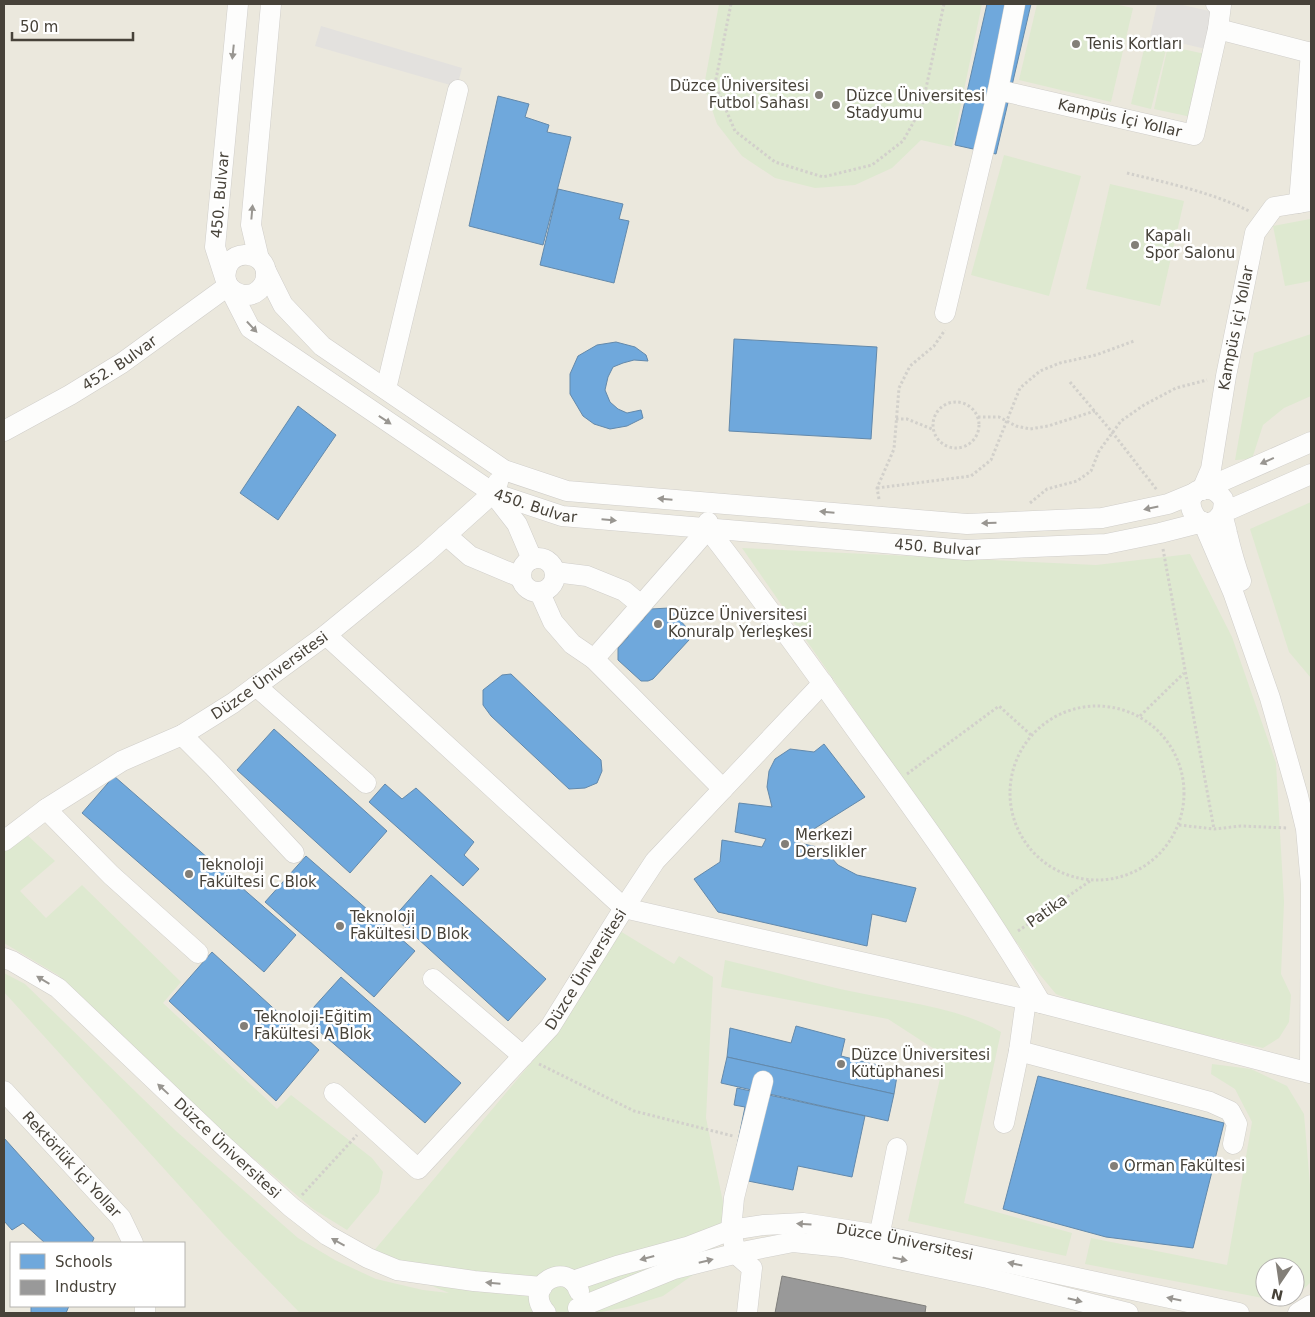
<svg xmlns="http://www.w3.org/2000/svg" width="1315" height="1317" viewBox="0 0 1315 1317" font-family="'DejaVu Sans',sans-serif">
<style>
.education{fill:#ebe8dd;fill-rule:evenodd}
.green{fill:#dee9d0;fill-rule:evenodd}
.parking{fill:#e3e1de}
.schools{fill:#6fa8dc;stroke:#6389ab}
.industry{fill:#999;stroke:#807f7c}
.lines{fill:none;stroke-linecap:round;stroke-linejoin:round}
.minor-casing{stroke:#d0ceca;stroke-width:21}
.path{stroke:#d2d0cb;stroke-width:3;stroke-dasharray:2.5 2.5;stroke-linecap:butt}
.minor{stroke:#fdfdfc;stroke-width:20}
.oneway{fill:#999691}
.poi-dot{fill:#837f78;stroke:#fff;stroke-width:2}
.labels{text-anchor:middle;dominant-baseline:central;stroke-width:5;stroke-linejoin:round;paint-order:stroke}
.poi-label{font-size:15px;fill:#474239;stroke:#fff;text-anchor:start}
.street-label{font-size:15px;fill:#474239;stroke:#fff}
</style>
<rect width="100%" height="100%" fill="#f2f0ed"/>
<path class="education" d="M4 4H1311V1313H4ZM11 1243H184V1306H11ZM1265 1267H1295V1297H1265Z"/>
<g class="green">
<polygon points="719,4 982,4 952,147 921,140 892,168 855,185 815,188 775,178 742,156 717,124 704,86"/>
<polygon points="1037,4 1114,4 1133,8 1111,102 1019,80"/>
<polygon points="1146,41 1167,46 1151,109 1131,104"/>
<polygon points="1168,46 1210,55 1196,118 1154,109"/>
<polygon points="1004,155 1081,176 1049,296 971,275"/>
<polygon points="1110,184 1184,201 1160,306 1086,289"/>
<polygon points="1310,219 1311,281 1285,286 1273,226"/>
<polygon points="1311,334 1311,396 1284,408 1263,425 1252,459 1235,460 1254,353"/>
<polygon points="1311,502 1311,678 1289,652 1250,529"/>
<polygon points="742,548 1096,565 1190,554 1232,637 1276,763 1284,902 1281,974 1291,995 1289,1022 1279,1038 1263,1048 1098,1011 1056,994 1036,970"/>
<polygon points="24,832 55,861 20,891 46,918 82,885 181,982 163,1003 277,1109 291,1095 372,1158 383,1172 379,1192 347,1230 313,1209 211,1122 58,975 4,943 4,848"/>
<polygon points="620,931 674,964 679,956 713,977 706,1118 728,1227 697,1272 663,1296 627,1307 596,1313 300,1313 224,1235 4,992 4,973 25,984 176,1131 298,1238 335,1260 376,1279 423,1290 449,1293 367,1259 546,1045"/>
<path d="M725 960C764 969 802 980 840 989 892 1001 955 1005 1001 1032L964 1203 1072 1233 1066 1256 908 1221 945 1056 888 1019 721 987Z"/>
<path d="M1212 1064 1251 1069 1287 1086 1304 1114 1311 1197V1282L1289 1303 1085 1264 1091 1238 1227 1265 1252 1122 1235 1089 1211 1074ZM1265 1267H1295V1297H1265Z"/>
</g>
<g class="parking">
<polygon points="1157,4 1178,4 1214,12 1206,49 1150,36"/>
<polygon points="321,26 462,68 457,87 315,46"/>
</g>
<g class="schools">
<polygon points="987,4 1031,4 996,154 955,145"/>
<polygon points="498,96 529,104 525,117 549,125 547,132 571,137 543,245 469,226"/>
<polygon points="558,189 623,204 619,219 629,221 614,283 540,265"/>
<polygon points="734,339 877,347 871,439 729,431"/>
<polygon points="616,342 635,347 646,355 648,361 634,360 623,363 613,367 608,377 605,390 610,402 618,409 627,413 641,410 643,418 627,426 610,429 594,424 583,416 570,394 570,374 578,356 597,345"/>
<polygon points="298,406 336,435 278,520 240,493"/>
<polygon points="669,608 687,628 689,640 653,679 648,681 641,681 618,660 618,648 628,637 632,625 642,621 651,609"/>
<polygon points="511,674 601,760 602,771 597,783 585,788 569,789 491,716 483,705 483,690 502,675"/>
<polygon points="274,729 387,831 350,873 237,770"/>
<polygon points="824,744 865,797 809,832 797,828 795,842 817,847 830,856 838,865 857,875 916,888 906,922 872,914 867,946 718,912 694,879 720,862 722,840 762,847 766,839 735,832 739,803 772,807 767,787 769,771 775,759 790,749 814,752"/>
<polygon points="114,776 296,935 264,972 82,813"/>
<polygon points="385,784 402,799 416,788 474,842 464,855 479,869 463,886 369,802"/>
<polygon points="306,856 415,951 374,997 265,902"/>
<polygon points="431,875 546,979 508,1021 394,917"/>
<polygon points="212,952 319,1050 276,1101 169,1001"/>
<polygon points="341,977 461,1083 425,1123 304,1018"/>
<polygon points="796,1026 845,1039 841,1056 898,1070 894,1094 727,1057 730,1028 791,1043"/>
<polygon points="727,1057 894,1094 888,1121 721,1083"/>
<polygon points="1038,1076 1224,1123 1193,1248 1106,1237 1003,1209"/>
<polygon points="737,1088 865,1116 852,1177 798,1166 793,1190 748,1181 737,1146 745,1107 734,1105"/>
<polygon points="4,1138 94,1238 92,1243 45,1243 23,1223 12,1230 4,1221"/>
<polygon points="31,1306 69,1306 66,1313 31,1313"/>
</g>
<polygon class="industry" points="782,1276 926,1306 925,1313 775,1313"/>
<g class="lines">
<defs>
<g id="minor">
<path id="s1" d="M238 4 215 247 226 281 250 328 493 493 562 516 966 550 1106 544 1160 533 1203 522"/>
<polyline points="1216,4 1221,5 1218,29 1311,53"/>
<path id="s2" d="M998 90 1194 135 1218 29"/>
<polyline points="1299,203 1311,52"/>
<polyline points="259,259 251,225 271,4"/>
<polyline points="266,271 283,305 322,346 504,470 567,491 967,524 1102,518 1168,504 1197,492"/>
<polyline points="945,313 998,90 1015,4"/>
<polyline points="386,389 458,90"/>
<path id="s3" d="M4 431 70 395 122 363 228 286C236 295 249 299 259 290 263 286 266 281 266 276 268 247 220 247 226 281"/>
<path id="s4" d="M1202 490 1211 469 1226 376 1255 233 1274 207 1311 201"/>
<polyline points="1202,490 1311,442"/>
<polyline points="493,493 517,524 532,559"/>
<path d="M708 522V529C765 602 818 677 872 752 931 833 990 916 1041 1003"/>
<polyline points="1203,522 1233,592 1270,698 1298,796 1306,829 1311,884 1310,1067"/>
<polyline points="446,535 470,556 520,577"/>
<circle cx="538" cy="575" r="17"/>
<polyline points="555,572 587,576 624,591 641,605"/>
<path d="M1241 581C1235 565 1231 550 1227 533 1226 527 1223 520 1223 514 1222 509 1225 505 1223 499 1220 494 1214 489 1208 489 1172 488 1200 546 1222 513L1311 474"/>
<polyline points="540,593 553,622 572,644 594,659 723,789"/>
<polyline points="326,635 624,908 1041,1003 1310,1073"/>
<polyline points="594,659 708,529"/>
<polyline points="256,686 366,783"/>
<polyline points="182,735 214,767 294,853"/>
<polyline points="46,809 111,875 198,953"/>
<path id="s5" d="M4 841 46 809 122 761 182 735 233 703 326 635 425 554 493 493 498 482"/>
<path id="s6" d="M4 958 12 961 58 988 225 1147 291 1207 327 1235 368 1258 397 1270 474 1281 542 1287"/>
<polyline points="433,979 523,1056"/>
<polyline points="1019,1051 1210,1102 1230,1111 1237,1124 1233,1144"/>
<path id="s7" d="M4 1091 121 1218 133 1243"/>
<path id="s8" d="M334 1093 418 1169 550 1027 624 908 655 861 823 683"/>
<polyline points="1004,1123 1019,1051 1026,1000"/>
<polyline points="877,1247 897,1148"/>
<path id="s9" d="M573 1281 617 1266 687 1247 731 1230 764 1225 803 1223 879 1235 1239 1313"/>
<polyline points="145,1306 145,1313"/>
<polyline points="578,1308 674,1269 742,1252 793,1242 842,1247 988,1278 1128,1313"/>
<path d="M546 1313C521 1285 568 1259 579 1291"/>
<polyline points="747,1313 752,1268 736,1254 731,1230 734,1198 763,1081"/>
<polyline points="1298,1313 1311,1305"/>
</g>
</defs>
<use href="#minor" class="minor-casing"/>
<g class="path">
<polyline points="731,4 715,84 735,131 775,162 823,177 872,165 903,141 922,107 944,4"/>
<path d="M1127 173C1167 183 1211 192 1249 211"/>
<polyline points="1070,382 1112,432 1157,490"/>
<circle cx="956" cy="425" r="23"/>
<polyline points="978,417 999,417 1016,426 1030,429 1048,426 1095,411"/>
<polyline points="896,419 907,419 932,429"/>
<polyline points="877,488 971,476 991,460 1020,388 1040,371 1060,363 1096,355 1134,341"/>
<polyline points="879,499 877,488 894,449 899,388 910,366 934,346 945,330"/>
<polyline points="1030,503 1047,489 1077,481 1091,471 1099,451 1121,421 1144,405 1176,388 1207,380"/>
<polyline points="1163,549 1214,829"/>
<circle cx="1097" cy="793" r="87"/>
<polyline points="1140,716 1184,673"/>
<polyline points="907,774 999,706 1031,735"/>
<polyline points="1179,825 1214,829 1241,826 1288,828"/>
<polyline points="1018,931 1090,881"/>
<polyline points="539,1064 634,1111 733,1136"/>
<polyline points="302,1195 357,1135"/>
</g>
<use href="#minor" class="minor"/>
</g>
<defs><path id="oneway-solid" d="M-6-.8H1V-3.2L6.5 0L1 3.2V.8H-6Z" transform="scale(1.25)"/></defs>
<g class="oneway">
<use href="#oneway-solid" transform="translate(233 52) rotate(96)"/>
<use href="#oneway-solid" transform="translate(252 212) rotate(-85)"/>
<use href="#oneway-solid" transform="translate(252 327) rotate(47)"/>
<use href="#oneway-solid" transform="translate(385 420) rotate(34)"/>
<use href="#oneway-solid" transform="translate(1267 461) rotate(156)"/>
<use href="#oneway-solid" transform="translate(665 499) rotate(-175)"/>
<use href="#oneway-solid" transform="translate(1151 508) rotate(168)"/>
<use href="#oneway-solid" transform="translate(827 512) rotate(-175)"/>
<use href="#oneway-solid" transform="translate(609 520) rotate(5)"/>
<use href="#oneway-solid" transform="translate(989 523) rotate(178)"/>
<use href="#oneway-solid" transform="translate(43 980) rotate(-149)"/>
<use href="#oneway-solid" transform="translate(163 1089) rotate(-137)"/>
<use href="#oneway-solid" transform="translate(804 1224) rotate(-176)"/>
<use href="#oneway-solid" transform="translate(338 1242) rotate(-151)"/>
<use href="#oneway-solid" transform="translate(647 1258) rotate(165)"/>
<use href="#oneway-solid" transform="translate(900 1259) rotate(12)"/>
<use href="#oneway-solid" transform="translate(706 1261) rotate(-14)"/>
<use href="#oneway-solid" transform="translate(1015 1264) rotate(-168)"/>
<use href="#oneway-solid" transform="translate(493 1283) rotate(-175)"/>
<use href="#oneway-solid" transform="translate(1174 1299) rotate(-168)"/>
<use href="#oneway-solid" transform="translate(1075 1300) rotate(14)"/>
</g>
<g class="poi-dot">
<circle cx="1076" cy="44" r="5"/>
<circle cx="819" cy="95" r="5"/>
<circle cx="836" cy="105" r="5"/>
<circle cx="1135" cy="245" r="5"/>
<circle cx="658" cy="624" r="5"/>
<circle cx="785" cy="844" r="5"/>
<circle cx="189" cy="874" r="5"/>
<circle cx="340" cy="926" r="5"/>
<circle cx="244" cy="1026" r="5"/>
<circle cx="841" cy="1064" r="5"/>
<circle cx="1114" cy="1166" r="5"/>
</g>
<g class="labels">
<g class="poi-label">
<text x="1086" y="44">Tenis Kortları</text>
<text x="809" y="86" text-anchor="end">Düzce Üniversitesi<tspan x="809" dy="17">Futbol Sahası</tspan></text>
<text x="846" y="96">Düzce Üniversitesi<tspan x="846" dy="17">Stadyumu</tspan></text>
<text x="1145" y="236">Kapalı<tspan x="1145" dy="17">Spor Salonu</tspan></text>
<text x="668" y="615">Düzce Üniversitesi<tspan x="668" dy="17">Konuralp Yerleşkesi</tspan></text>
<text x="795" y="835">Merkezi<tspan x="795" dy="17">Derslikler</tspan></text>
<text x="199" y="865">Teknoloji<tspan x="199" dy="17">Fakültesi C Blok</tspan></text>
<text x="350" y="917">Teknoloji<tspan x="350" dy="17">Fakültesi D Blok</tspan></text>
<text x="254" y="1017">Teknoloji-Eğitim<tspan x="254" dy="17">Fakültesi A Blok</tspan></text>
<text x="851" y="1055">Düzce Üniversitesi<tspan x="851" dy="17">Kütüphanesi</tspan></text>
<text x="1124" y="1166">Orman Fakültesi</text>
</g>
<g class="street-label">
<text stroke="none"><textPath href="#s2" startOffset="125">Kampüs İçi Yollar</textPath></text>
<text transform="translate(220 195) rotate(-85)">450. Bulvar</text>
<text stroke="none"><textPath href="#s4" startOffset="166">Kampüs içi Yollar</textPath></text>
<text stroke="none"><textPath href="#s3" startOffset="134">452. Bulvar</textPath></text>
<text stroke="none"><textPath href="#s1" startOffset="671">450. Bulvar</textPath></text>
<text stroke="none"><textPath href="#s1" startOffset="1076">450. Bulvar</textPath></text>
<text stroke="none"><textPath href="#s5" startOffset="314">Düzce Üniversitesi</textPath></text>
<text transform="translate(1047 911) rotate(-35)">Patika</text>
<text stroke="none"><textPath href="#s8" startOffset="375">Düzce Üniversitesi</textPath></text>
<text stroke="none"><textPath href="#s6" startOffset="295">Düzce Üniversitesi</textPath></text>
<text stroke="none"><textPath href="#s7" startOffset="100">Rektörlük İçi Yollar</textPath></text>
<text stroke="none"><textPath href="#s9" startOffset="342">Düzce Üniversitesi</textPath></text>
</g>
</g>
<rect width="1315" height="1317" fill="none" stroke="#474239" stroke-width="10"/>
<rect x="10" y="1242" width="175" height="65" fill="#ffffff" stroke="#b5b3b0"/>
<rect x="20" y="1254" width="25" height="15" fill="#6fa8dc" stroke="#b5b3b0"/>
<text x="55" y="1267" font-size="15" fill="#474239">Schools</text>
<rect x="20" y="1280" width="25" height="15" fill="#999999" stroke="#b5b3b0"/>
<text x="55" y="1292" font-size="15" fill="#474239">Industry</text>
<g transform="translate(1280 1282) rotate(193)"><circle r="24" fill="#ffffff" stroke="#b5b3b0"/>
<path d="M0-4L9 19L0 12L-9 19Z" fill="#837f78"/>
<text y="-8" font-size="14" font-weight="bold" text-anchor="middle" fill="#474239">N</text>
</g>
<path d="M12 32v8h121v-8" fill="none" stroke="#474239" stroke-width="2.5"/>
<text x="20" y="32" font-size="15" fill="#474239" stroke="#ffffff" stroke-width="4" paint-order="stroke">50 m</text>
</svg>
